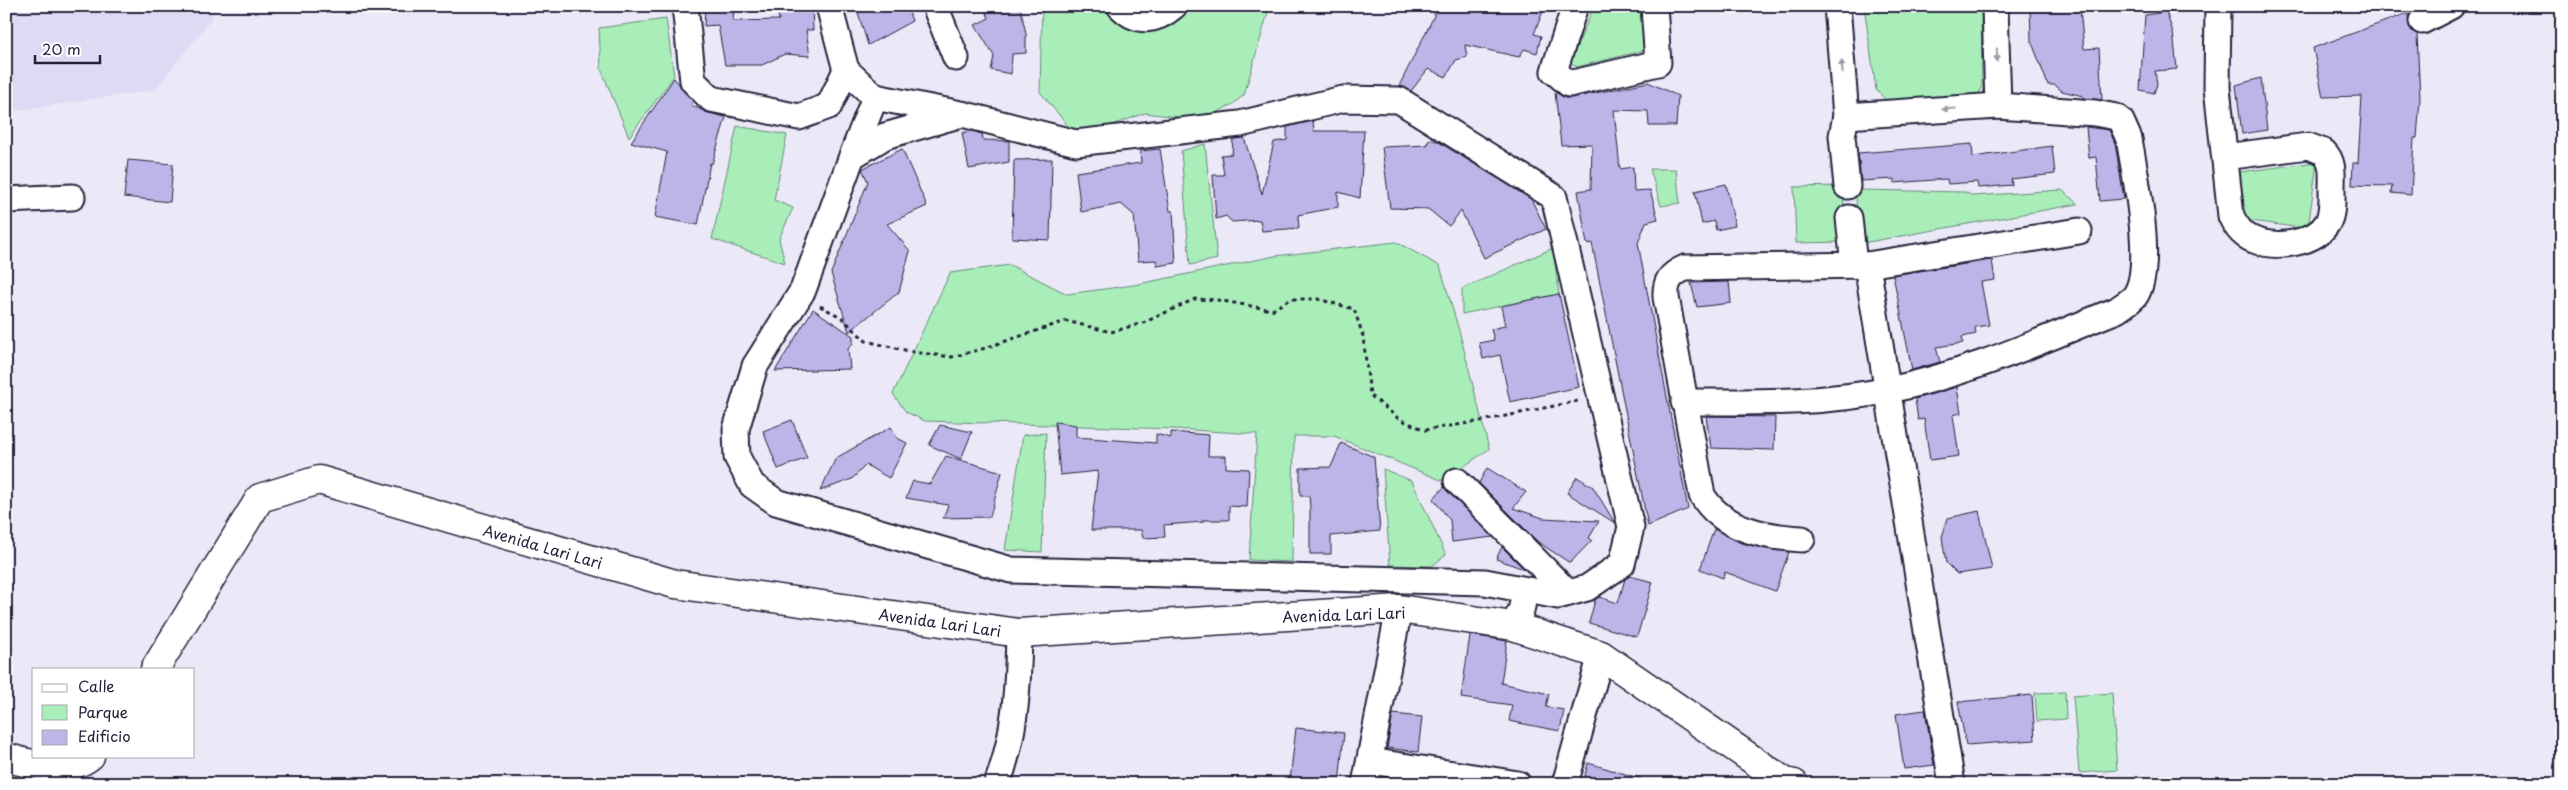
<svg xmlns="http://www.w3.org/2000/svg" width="2568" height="790" viewBox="0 0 2568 790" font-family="'Playpen Sans',sans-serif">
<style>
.built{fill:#dddaf3}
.green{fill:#a9eeb9;stroke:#66887a}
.building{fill:#bcb6e8;stroke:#22223b}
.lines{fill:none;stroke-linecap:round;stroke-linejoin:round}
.street-casing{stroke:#22223b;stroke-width:29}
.secondary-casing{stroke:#22223b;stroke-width:31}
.path{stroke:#22223b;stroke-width:3;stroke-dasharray:4 4;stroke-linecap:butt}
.street{stroke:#fff;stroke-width:25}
.secondary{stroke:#fff;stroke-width:28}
.oneway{fill:#9c9ca7}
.labels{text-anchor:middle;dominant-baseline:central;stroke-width:4;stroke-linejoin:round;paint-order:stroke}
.street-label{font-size:15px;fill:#22223b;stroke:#fff}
</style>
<rect width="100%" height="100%" fill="#ebe9f8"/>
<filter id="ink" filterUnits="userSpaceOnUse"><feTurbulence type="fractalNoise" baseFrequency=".02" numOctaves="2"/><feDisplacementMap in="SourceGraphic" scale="10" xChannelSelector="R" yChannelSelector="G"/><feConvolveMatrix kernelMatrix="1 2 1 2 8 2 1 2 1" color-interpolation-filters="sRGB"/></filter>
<g filter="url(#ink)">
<polygon class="built" points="6,6 214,6 212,18 155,90 6,112"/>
<g class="green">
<polygon points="1042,6 1270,6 1244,95 1233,104 1202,120 1145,113 1107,127 1074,133 1040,92"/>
<polygon points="1594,6 1641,6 1645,50 1577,67 1570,63"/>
<polygon points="1864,6 1981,6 1982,88 1977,97 1888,102 1876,90"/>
<polygon points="666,19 674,76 629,137 601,69 599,28"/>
<polygon points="737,126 787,135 774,200 793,208 779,239 785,263 712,239"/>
<polygon points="1205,144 1217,259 1190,265 1181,151"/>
<polygon points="2317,162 2308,229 2245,220 2240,172"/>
<polygon points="1650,169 1676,169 1680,203 1661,206"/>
<polygon points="1843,186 1845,242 1796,243 1794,187"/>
<polygon points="1856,190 1965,192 1973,196 2062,190 2078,204 1857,244"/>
<polygon points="1396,242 1440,266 1460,334 1489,449 1443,481 1334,436 1294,436 1292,562 1249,560 1257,434 1174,429 925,421 906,412 893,394 950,273 1010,265 1067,294 1134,285 1275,256"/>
<polygon points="1553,248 1559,294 1462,314 1462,289"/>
<polygon points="1046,433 1042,552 1005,550 1023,435"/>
<polygon points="1383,469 1412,481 1446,555 1432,566 1390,565"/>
<polygon points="2065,692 2066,719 2037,721 2035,693"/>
<polygon points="2112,693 2117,770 2079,773 2073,696"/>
</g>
<g class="building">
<polygon points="705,6 734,6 733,21 779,20 777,6 812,6 813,30 806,30 810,56 785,54 762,65 725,65 718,25 704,26"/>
<polygon points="856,6 907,6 912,21 868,45"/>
<polygon points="983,6 1020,6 1026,34 1026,53 1012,54 1011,74 991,70 994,56 975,25 989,18"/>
<polygon points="1435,6 1545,6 1534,34 1541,36 1537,53 1524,49 1519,57 1465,45 1467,57 1456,60 1446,77 1428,69 1411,91 1399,86 1434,16"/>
<polygon points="2030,6 2080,9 2084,49 2099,48 2102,100 2083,98 2083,96 2062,91 2055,85 2048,85 2031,40"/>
<polygon points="2166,12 2173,32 2177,69 2155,71 2157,84 2154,93 2140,90 2145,15"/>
<polygon points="2408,13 2409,27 2417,34 2420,99 2417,138 2414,138 2411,195 2391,193 2392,186 2352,185 2353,163 2358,163 2362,96 2323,97 2313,48"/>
<polygon points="674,78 693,101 691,105 708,113 726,117 712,164 710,163 698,225 655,217 667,152 631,142"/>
<polygon points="2261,78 2267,130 2242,134 2236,85"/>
<polygon points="1648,82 1678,96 1676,126 1649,126 1648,111 1614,110 1620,169 1633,167 1634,191 1650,190 1658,219 1646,222 1638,243 1688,509 1648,526 1592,243 1587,244 1578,191 1591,189 1592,144 1561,145 1555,92 1565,98 1572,98"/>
<polygon points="1313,121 1314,131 1364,131 1360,198 1338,192 1338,207 1298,215 1299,228 1262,231 1260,220 1232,222 1226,216 1216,219 1213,175 1224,175 1221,155 1232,154 1233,139 1244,138 1262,194 1274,142 1287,140 1287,127"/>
<polygon points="2086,127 2109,130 2115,143 2124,199 2100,201 2096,157 2089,158"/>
<polygon points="971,131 982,134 983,140 1009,141 1009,162 969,169 962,133"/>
<polygon points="1429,139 1437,141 1531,199 1546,229 1484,258 1461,211 1449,226 1428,209 1390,208 1382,147 1427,145"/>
<polygon points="1972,144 1973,157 2052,146 2055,174 2011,179 2012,185 1978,188 1977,182 1948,184 1947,179 1894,183 1894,179 1861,181 1858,153"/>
<polygon points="902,149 927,206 887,224 910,251 899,292 849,332 831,273 868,182 862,169"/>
<polygon points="1160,149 1170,211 1173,211 1176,263 1157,266 1156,260 1138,261 1134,215 1121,204 1081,212 1076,172 1141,163 1140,151"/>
<polygon points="1052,159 1050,240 1012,238 1014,160"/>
<polygon points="128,160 173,164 170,202 124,197"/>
<polygon points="1726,184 1735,226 1716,230 1714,221 1702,224 1695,191"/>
<polygon points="1992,260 1995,280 1981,282 1989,325 1975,327 1976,334 1962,337 1963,343 1936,347 1940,362 1912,370 1893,275"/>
<polygon points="1729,282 1731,303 1697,307 1691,283"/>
<polygon points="1559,294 1579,387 1510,402 1500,355 1483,359 1479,343 1494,340 1491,329 1505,326 1501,306"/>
<polygon points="813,309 853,336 853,343 848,349 850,369 775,371"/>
<polygon points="1957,387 1961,413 1953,415 1959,456 1930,460 1924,419 1918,420 1915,399"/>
<polygon points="1706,416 1775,417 1774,450 1711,448"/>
<polygon points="792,420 807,458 778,469 763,431"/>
<polygon points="1055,422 1076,425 1076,437 1156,443 1156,434 1171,438 1171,432 1209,435 1208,456 1226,456 1226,468 1249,469 1247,507 1229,506 1229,520 1203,520 1203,522 1164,525 1165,537 1143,538 1141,530 1091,530 1098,471 1060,475"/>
<polygon points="940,425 972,432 961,459 929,445"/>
<polygon points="891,427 897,438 907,443 889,478 866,465 852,479 820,491 836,458"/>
<polygon points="1341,443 1374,457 1380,531 1331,536 1331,554 1310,554 1310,507 1309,496 1300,496 1300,468 1331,467"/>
<polygon points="946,456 1002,472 990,517 943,518 948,505 906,498 913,481 930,484"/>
<polygon points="1487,468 1526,492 1513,508 1543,518 1599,521 1589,538 1592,540 1570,563 1538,542 1479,483"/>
<polygon points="1577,477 1593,487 1615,523 1567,493"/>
<polygon points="1444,487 1447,491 1493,537 1452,542 1450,520 1433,499"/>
<polygon points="1979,511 1992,569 1957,574 1946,563 1942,537 1948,518"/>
<polygon points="1714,529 1741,543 1789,552 1775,591 1725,572 1723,578 1700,569"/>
<polygon points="1502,547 1524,569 1496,559"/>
<polygon points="1630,576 1653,582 1637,637 1589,623 1595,600 1599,597 1618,603 1625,579"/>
<polygon points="1470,635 1507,641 1501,683 1549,694 1546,707 1564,710 1560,731 1509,721 1512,705 1461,698"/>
<polygon points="2032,695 2035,740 1966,745 1958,702"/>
<polygon points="1925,710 1934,765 1904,769 1896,714"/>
<polygon points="1393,714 1422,717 1418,752 1387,748"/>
<polygon points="1296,728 1344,733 1339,784 1290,780"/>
<polygon points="1588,763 1642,779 1641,784 1583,784"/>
</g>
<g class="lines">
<defs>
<g id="street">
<polyline points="685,6 693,81 711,99 799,117 829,106 846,70"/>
<polyline points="829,6 846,70 875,97"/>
<polyline points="935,6 956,58"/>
<path d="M1120 6C1137 24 1156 22 1174 6"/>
<polyline points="1575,6 1554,71 1569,84 1658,63 1654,6"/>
<polyline points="1837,6 1846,116 1842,136 1847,186"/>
<polyline points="1995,6 1998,106"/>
<path d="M2218 6 2217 88 2231 216C2236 227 2243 236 2254 240 2277 249 2315 244 2328 222 2333 212 2332 199 2332 188 2332 174 2334 162 2324 152L2308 146 2225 157"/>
<polyline points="2422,21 2451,6"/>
<polygon points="1343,99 1399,100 1554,197 1631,527 1622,564 1587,588 1558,596 1485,582 1011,570 776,502 752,485 737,457 736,429 755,366 803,290 852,156 885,136 962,114 1076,143 1240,124"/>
<polyline points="852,156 875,97 956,113"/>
<polyline points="6,200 72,197"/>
<polyline points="1849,218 1854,265"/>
<polyline points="1867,265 1952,784"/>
<path d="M1684 402C1752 402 1822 404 1889 390 1968 374 2042 340 2117 310 2122 306 2131 301 2135 296 2155 267 2135 174 2129 139L2121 121 2116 117 2095 113 1998 106 1846 116"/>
<polyline points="1457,481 1568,593"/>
<path d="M1802 539C1765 537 1722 529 1702 495L1666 297C1665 281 1671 274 1685 268L1867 265 2079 231"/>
<polyline points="1513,626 1521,611 1525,592"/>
<polyline points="1370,761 1518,784"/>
<path d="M997 784C1016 735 1018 684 1019 633"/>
<polyline points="1365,784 1399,609"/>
<polyline points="1565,784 1601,655"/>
</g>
<g id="secondary">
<polyline points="155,669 260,498 319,480 675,584 1019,633 1399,609 1513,626 1601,655 1785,782 1794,784"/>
<path d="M6 757C31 765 68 774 90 756"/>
</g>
</defs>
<use href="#street" class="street-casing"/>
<use href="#secondary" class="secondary-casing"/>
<polyline class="path" points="820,306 841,317 866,341 913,352 952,357 982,349 1066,321 1111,332 1143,323 1195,299 1218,300 1272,310 1290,299 1318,299 1354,309 1363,336 1370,395 1399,419 1425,430 1482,421 1578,401"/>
<use href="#street" class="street"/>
<use href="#secondary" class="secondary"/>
</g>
<defs><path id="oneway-solid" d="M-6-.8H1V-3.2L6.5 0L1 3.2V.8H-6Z" transform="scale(1.25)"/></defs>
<g class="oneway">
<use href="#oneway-solid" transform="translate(1997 55) rotate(88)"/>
<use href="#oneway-solid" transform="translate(1842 67) rotate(-95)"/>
<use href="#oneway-solid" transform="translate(1949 109) rotate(176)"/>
</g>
</g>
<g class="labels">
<g class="street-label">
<text transform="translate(543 546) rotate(16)">Avenida Lari Lari</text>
<text transform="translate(1344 614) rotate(-2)">Avenida Lari Lari</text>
<text transform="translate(940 622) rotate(8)">Avenida Lari Lari</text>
</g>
</g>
<rect width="2568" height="790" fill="none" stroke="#fff" stroke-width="25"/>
<rect x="12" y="12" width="2543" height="765" fill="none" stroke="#22223b" stroke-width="2" filter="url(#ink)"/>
<rect x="32" y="668" width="162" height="90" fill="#ffffff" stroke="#a7a7b1"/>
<rect x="42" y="684" width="25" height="8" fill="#ffffff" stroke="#a7a7b1"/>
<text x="78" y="692" font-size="15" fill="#22223b">Calle</text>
<rect x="42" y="705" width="25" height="15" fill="#a9eeb9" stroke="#a7a7b1"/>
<text x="78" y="718" font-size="15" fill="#22223b">Parque</text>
<rect x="42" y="730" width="25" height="15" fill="#bcb6e8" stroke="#a7a7b1"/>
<text x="78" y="742" font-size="15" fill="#22223b">Edificio</text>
<path d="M35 55v8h65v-8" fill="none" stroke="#22223b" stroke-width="2.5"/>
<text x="42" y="55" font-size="15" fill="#22223b" stroke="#ffffff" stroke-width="4" paint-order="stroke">20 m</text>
</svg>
